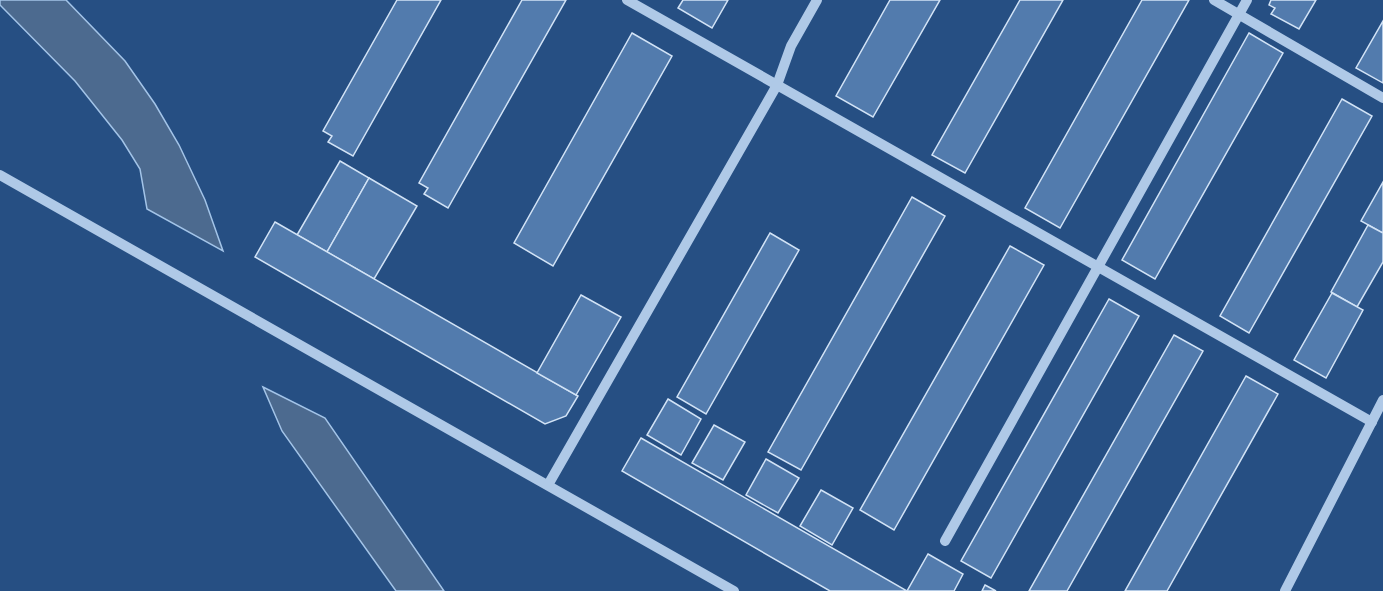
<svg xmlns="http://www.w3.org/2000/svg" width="1383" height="591" viewBox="0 0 1383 591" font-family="'Nunito Sans',sans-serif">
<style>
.water{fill:#4c6a8f;stroke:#a3c4e8;stroke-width:1.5}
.building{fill:#527bad;stroke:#d2e3f6;stroke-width:1.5}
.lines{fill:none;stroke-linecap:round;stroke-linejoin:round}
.minor{stroke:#afc9e7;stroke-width:10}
</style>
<rect width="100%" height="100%" fill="#264f83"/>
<g class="water">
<polygon points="0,0 66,0 125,61 155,104 179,145 205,200 223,251 147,209 140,169 122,140 75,81 0,5"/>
<polygon points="263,387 325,418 444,591 396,591 282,431"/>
</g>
<g class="building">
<polygon points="397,0 441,0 353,156 328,142 332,136 323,131"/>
<polygon points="522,0 566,0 448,208 424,194 428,188 419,183"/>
<polygon points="683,0 728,0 712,28 678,8"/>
<polygon points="890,0 940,0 873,117 836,96"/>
<polygon points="1020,0 1063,0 965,173 932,155"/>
<polygon points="1142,0 1189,0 1060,228 1025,208"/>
<polygon points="1271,0 1316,0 1299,29 1271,14 1275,8 1269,5"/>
<polygon points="1383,21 1383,83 1356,68"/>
<polygon points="632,33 672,56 553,266 514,243"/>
<polygon points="1249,33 1283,53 1155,279 1122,260"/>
<polygon points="1342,99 1372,116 1249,333 1220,316"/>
<polygon points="340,161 369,178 327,252 297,235"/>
<polygon points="369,178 417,206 374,279 327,252"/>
<polygon points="1383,182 1383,233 1361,221"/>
<polygon points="912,197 945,216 801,470 768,452"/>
<polygon points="275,222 578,396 566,416 545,424 255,257"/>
<polygon points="1368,225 1383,233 1383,262 1357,307 1331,292"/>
<polygon points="770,233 799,250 706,414 677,397"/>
<polygon points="1010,246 1044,265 894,530 860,510"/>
<polygon points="1332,293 1363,310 1326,378 1294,360"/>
<polygon points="581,295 621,317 576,395 537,373"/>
<polygon points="1109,299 1139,316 991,578 961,561"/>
<polygon points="1174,335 1203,351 1067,591 1029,591"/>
<polygon points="1246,376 1278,394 1167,591 1125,591"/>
<polygon points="668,399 701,419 681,455 647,435"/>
<polygon points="714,425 745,442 723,480 692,463"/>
<polygon points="641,438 907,591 830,591 622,471"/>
<polygon points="766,459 799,478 778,513 746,495"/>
<polygon points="821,490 853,508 832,545 800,526"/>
<polygon points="928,554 963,574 954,591 907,591"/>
<polygon points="985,585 996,591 982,591"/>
</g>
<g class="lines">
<g class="minor">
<polyline points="627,0 1372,422"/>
<polyline points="1214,0 1383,98"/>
<polyline points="0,175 734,591"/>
<polyline points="548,485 777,85 791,46 817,0"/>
<polyline points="945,541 1247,0"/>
<polyline points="1285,591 1383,400"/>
</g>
</g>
</svg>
